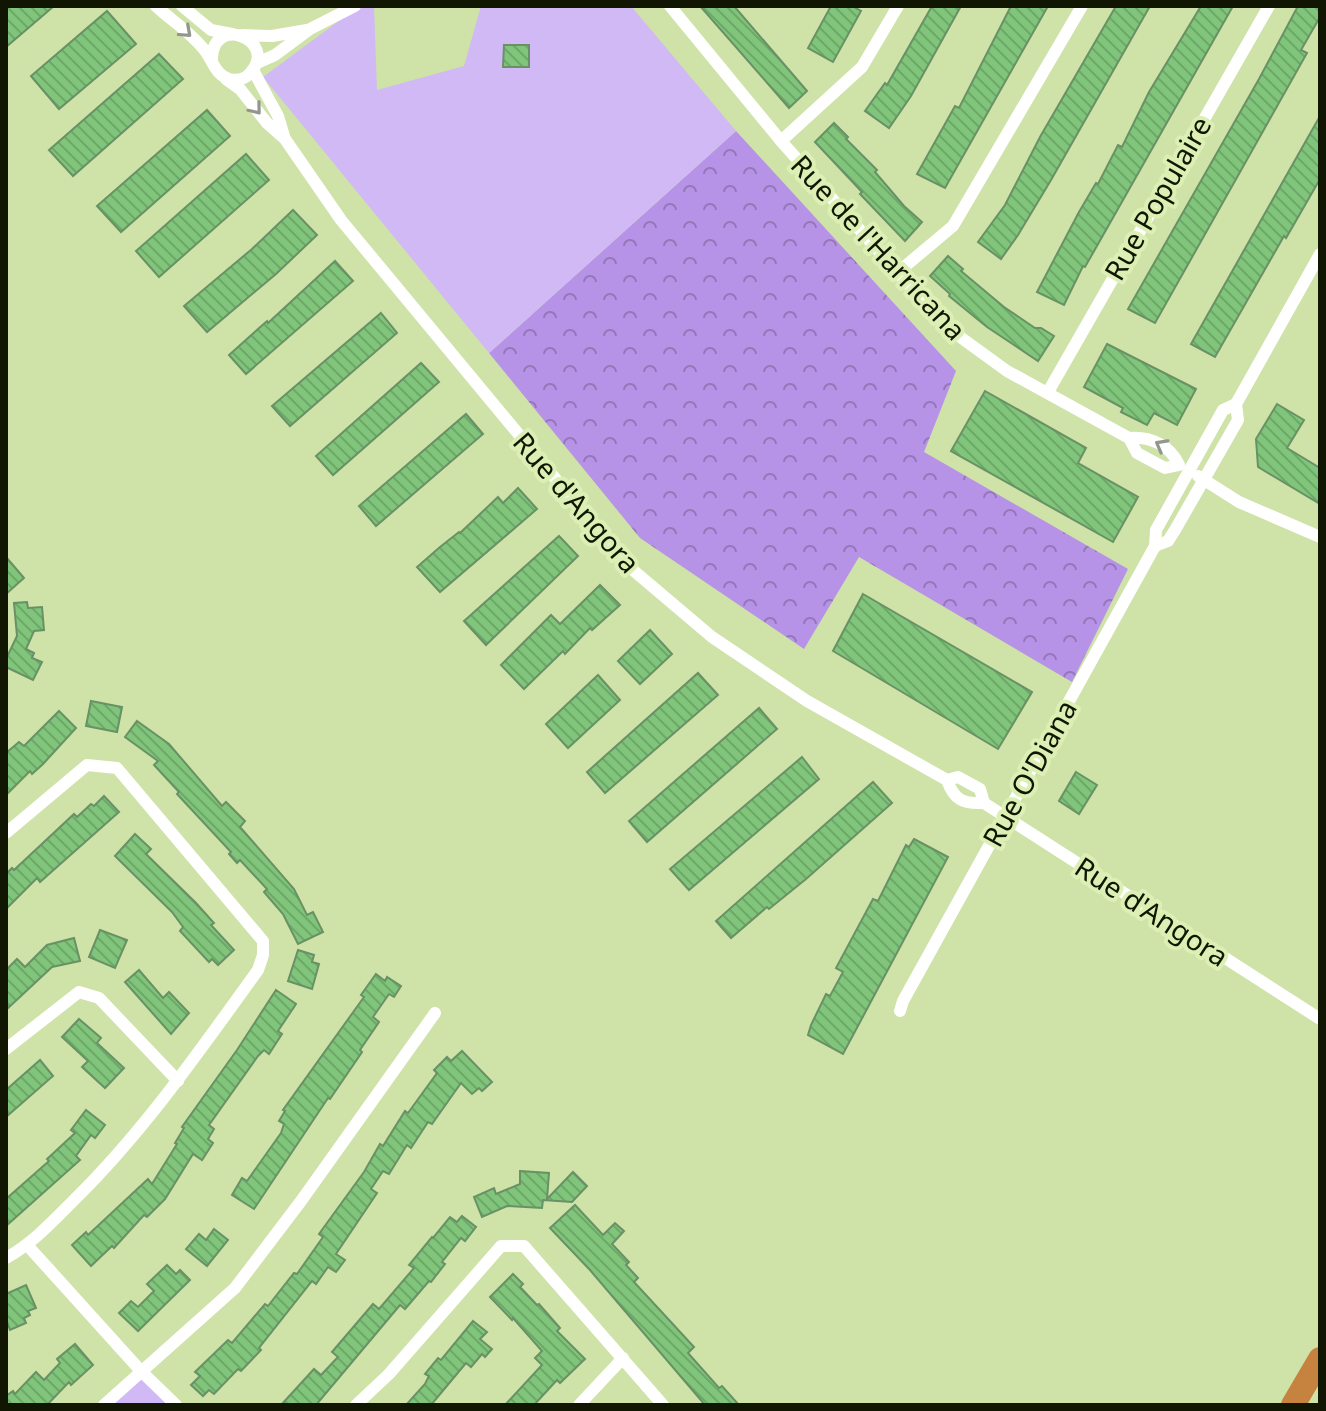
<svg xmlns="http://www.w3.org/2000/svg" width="1326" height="1411" viewBox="0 0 1326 1411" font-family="'Noto Sans',sans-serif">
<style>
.forest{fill:url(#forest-crowns)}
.park{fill:#d1b9f6}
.building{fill:url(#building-back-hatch);stroke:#689165;stroke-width:2}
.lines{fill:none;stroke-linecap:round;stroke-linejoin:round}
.minor{stroke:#fff;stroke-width:12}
.motorway{stroke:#c68340;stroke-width:24}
.oneway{stroke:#93968d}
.labels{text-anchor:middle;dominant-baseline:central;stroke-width:8;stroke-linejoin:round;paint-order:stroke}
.street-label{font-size:28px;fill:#101602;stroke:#dcefb4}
</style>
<defs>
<pattern id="forest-crowns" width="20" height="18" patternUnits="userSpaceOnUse" patternTransform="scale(2)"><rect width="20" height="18" fill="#b793e7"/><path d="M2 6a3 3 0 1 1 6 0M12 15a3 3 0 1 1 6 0" fill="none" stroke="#9377b9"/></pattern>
<pattern id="building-back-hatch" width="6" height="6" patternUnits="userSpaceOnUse" patternTransform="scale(2)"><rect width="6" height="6" fill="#80c57b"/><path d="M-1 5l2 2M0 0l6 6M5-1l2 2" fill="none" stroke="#6ea869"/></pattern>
</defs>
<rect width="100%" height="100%" fill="#cfe2a7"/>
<polygon class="forest" points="736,131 956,371 924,452 1128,569 1072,682 859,557 804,649 640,538 489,353"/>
<g class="park">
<polygon points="359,6 374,6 377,90 464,66 481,6 631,6 736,131 489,353 263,77"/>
<polygon points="140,1370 176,1405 104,1405"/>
</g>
<g class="building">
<polygon points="6,6 54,6 6,47"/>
<polygon points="700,6 734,6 807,91 789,108"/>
<polygon points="831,6 852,6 861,11 833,62 808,48"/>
<polygon points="932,6 961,6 911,96 889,128 865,111 885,83 887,85"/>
<polygon points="1011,6 1048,6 945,188 917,174 955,106 959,108"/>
<polygon points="1116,6 1150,6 1051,180 1018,235 1001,259 978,242 1005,205 1040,137"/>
<polygon points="1201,6 1233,6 1085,267 1083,266 1064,305 1037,292 1079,212 1096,183 1098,184 1118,145 1122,147 1149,92"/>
<polygon points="1298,6 1320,6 1320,17 1301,50 1307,53 1155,323 1128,309 1259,79"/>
<polygon points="107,11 136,44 59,109 31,76"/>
<polygon points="504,45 529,45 529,67 503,67"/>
<polygon points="159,54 183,79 73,176 49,150"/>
<polygon points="207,110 230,136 121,232 97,206"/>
<polygon points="1320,116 1320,179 1286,238 1284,236 1215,357 1191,344"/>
<polygon points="834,123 848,137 846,139 877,170 875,172 904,206 922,222 905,241 860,194 862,192 815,142"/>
<polygon points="246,154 269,180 159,277 136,251"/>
<polygon points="293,210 317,235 276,274 207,332 184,306 252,249"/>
<polygon points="948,256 963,269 961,271 1004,307 1035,328 1041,328 1054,336 1038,361 987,327 949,296 950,294 930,276"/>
<polygon points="335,261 353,281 246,374 229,355 267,321 268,323"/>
<polygon points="381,313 397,333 290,426 272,406"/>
<polygon points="1107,344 1196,389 1177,425 1154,413 1147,425 1121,412 1123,408 1084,387"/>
<polygon points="421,363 439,382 333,475 316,456"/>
<polygon points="985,391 1086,448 1078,463 1138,497 1113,542 951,451"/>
<polygon points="1277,404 1304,420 1287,448 1320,468 1320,504 1258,467 1256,439"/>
<polygon points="466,414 483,434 376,526 359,506"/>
<polygon points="518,488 537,509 440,592 417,567 440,547 459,532 460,533 498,497 503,503"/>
<polygon points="559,536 578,556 486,645 464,621"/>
<polygon points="6,557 24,578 6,594"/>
<polygon points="600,585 620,605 592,630 590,628 565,654 563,651 524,689 501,665 551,615 560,624"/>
<polygon points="863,594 1032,692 998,749 833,651"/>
<polygon points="27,602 28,608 42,607 44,630 34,631 26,649 34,653 32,658 42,662 33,680 6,667 6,659 17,636 14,603"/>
<polygon points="650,630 672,654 640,684 618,661"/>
<polygon points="698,673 718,695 605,793 587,772"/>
<polygon points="598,675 620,700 568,748 546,724"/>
<polygon points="91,701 122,707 117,732 86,726"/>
<polygon points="759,708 777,729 647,842 629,821"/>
<polygon points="59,711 76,728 43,764 32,774 30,771 6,795 6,753 19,742 24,746"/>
<polygon points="137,721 169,744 222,806 226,802 245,821 240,827 294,889 307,915 313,912 323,932 298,944 283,914 264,892 267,889 240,860 237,863 229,854 231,852 177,794 179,792 154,765 158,761 125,737"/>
<polygon points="802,757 819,779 689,890 670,869"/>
<polygon points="1076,772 1097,785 1079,814 1059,801"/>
<polygon points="873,782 892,803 806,879 769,909 767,907 731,938 716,921"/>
<polygon points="104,796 119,812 40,882 37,878 6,909 6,874 12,868 14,870 74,814 77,817 91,804 94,806"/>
<polygon points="135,834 151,849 146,854 196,903 214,923 211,925 234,950 218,965 212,959 209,962 180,931 183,927 172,912 115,856"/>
<polygon points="914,839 948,857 843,1054 808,1035 811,1025 826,994 830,996 843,972 836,968 873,899 878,901 906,845 909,847"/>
<polygon points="100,930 127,940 115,968 89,957"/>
<polygon points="74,938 80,961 52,967 6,1010 6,970 17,959 25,967 47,945"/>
<polygon points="298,950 314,955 312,962 319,964 312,989 288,981"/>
<polygon points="139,970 163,998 169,992 189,1013 171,1034 125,982"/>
<polygon points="376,974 385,981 387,977 401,986 394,997 389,994 373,1017 379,1022 360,1050 362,1052 330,1099 328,1098 254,1209 232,1195 242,1178 247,1181 281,1133 284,1124 279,1121 285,1111 283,1110 364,997 361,995"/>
<polygon points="276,990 296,1004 278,1031 282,1034 269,1054 264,1050 258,1056 209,1125 214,1129 208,1139 213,1143 202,1160 193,1154 165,1199 147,1217 144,1215 114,1248 112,1246 91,1266 72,1245 86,1232 88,1235 148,1179 152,1184 177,1144 175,1143 184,1128 182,1127 237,1050"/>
<polygon points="79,1019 101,1038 97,1043 124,1068 105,1088 82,1067 88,1061 62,1037"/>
<polygon points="462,1051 492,1082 482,1091 479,1088 472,1094 461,1083 432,1124 428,1122 411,1148 407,1145 389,1174 383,1171 371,1189 377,1193 336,1254 345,1260 336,1272 328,1267 316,1284 312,1281 259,1348 261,1350 241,1371 238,1369 214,1394 209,1390 203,1396 191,1385 200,1376 195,1372 228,1340 232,1343 265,1304 268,1306 294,1273 297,1274 323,1237 319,1234 364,1172 380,1144 383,1146 405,1111 408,1113 437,1073 434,1070 447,1057 451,1061"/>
<polygon points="40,1060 53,1076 6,1117 6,1090"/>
<polygon points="86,1110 105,1125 95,1138 91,1135 76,1156 80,1160 6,1226 6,1199 49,1161 47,1159 75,1133 71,1130"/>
<polygon points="520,1171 549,1173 547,1199 573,1172 587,1186 572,1202 543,1200 542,1208 507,1206 482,1217 474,1197 494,1188 496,1194 520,1184"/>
<polygon points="575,1205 603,1235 615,1223 624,1231 612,1244 629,1262 626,1265 638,1278 634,1282 694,1347 688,1353 719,1388 722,1386 739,1405 705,1405 590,1270 550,1228"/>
<polygon points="462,1216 476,1227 465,1241 461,1238 442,1262 445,1264 431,1282 429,1281 405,1309 400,1305 316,1405 281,1405 314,1369 321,1375 338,1357 332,1352 373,1304 379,1309 414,1268 409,1265 432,1237 433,1238 450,1217 457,1222"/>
<polygon points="214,1229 228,1240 207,1266 186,1249 199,1234 206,1240"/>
<polygon points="167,1265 176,1274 180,1270 190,1280 138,1331 119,1313 131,1301 138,1307 154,1291 147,1284"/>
<polygon points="513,1274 523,1284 520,1287 537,1305 539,1304 560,1328 557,1331 585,1359 560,1383 557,1380 534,1405 505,1405 542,1365 535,1358 542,1351 513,1318 512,1320 490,1297"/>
<polygon points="26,1285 36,1308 28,1311 30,1315 24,1318 26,1323 10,1330 6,1319 6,1294"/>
<polygon points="473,1321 487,1332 480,1339 492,1349 485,1357 482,1354 471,1367 466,1363 431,1405 406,1405 425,1384 429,1376 425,1374 438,1358 441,1360"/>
<polygon points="75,1344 93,1365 71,1385 69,1382 47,1405 6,1405 6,1396 13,1391 15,1394 36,1372 44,1380 60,1363 57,1359"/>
</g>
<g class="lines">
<g class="minor">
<path d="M156 6C172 21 192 33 206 52 213 62 216 75 229 79 237 81 246 79 251 72 279 40 210 12 212 62"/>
<polyline points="182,6 211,30 232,34"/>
<path d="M670 6 781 141 945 326 1007 371 1129 438 1137 453 1165 468 1179 465C1170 445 1150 436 1129 438"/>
<polyline points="242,35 272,36 307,30"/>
<polyline points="257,63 275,55 310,29 355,6"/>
<polyline points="253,70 278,116 284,136"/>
<path d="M226 79 240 89 267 123 285 139 341 220 627 565 712 637 807 701 947 780C954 800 963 804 984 803L1320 1019"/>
<polyline points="781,141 862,67 898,6"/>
<polyline points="897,273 953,226 1082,6"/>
<polyline points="1048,392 1269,6"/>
<polyline points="1198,476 1239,502 1320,537"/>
<polyline points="1155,546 1168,541 1175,530 1238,420 1236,404 1320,254"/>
<polyline points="947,780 958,777 980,789 984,803"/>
<path d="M6 833 87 765 117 768 263 941V955L258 970C200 1050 145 1130 75 1199 53 1221 33 1243 6 1258"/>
<polyline points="900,1011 903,1001 1155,546 1156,530 1223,410 1236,404"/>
<polyline points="6,1049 79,992 99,998 178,1081"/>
<polyline points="28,1246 140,1370 176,1405"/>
<polyline points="104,1405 235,1288 301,1201 435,1013"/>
<polyline points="356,1405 389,1374 501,1246 524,1246 663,1405"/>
<polyline points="579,1405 623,1358"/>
</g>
<polyline class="motorway" points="1293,1405 1320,1359"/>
</g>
<defs><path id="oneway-chevron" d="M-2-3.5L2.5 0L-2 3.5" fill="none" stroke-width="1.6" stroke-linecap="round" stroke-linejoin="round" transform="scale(2)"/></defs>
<g class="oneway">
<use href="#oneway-chevron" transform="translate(186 32) rotate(42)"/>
<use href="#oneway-chevron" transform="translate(256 109) rotate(51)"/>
<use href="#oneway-chevron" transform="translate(1161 445) rotate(-151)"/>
</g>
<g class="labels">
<g class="street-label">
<text transform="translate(1157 198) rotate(-60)">Rue Populaire</text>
<text transform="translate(879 247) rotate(47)">Rue de l'Harricana</text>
<text transform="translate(577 502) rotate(49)">Rue d'Angora</text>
<text transform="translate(1029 773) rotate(-61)">Rue O'Diana</text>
<text transform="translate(1152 911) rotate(33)">Rue d'Angora</text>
</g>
</g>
<rect width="1326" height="1411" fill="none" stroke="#101602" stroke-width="16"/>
</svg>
